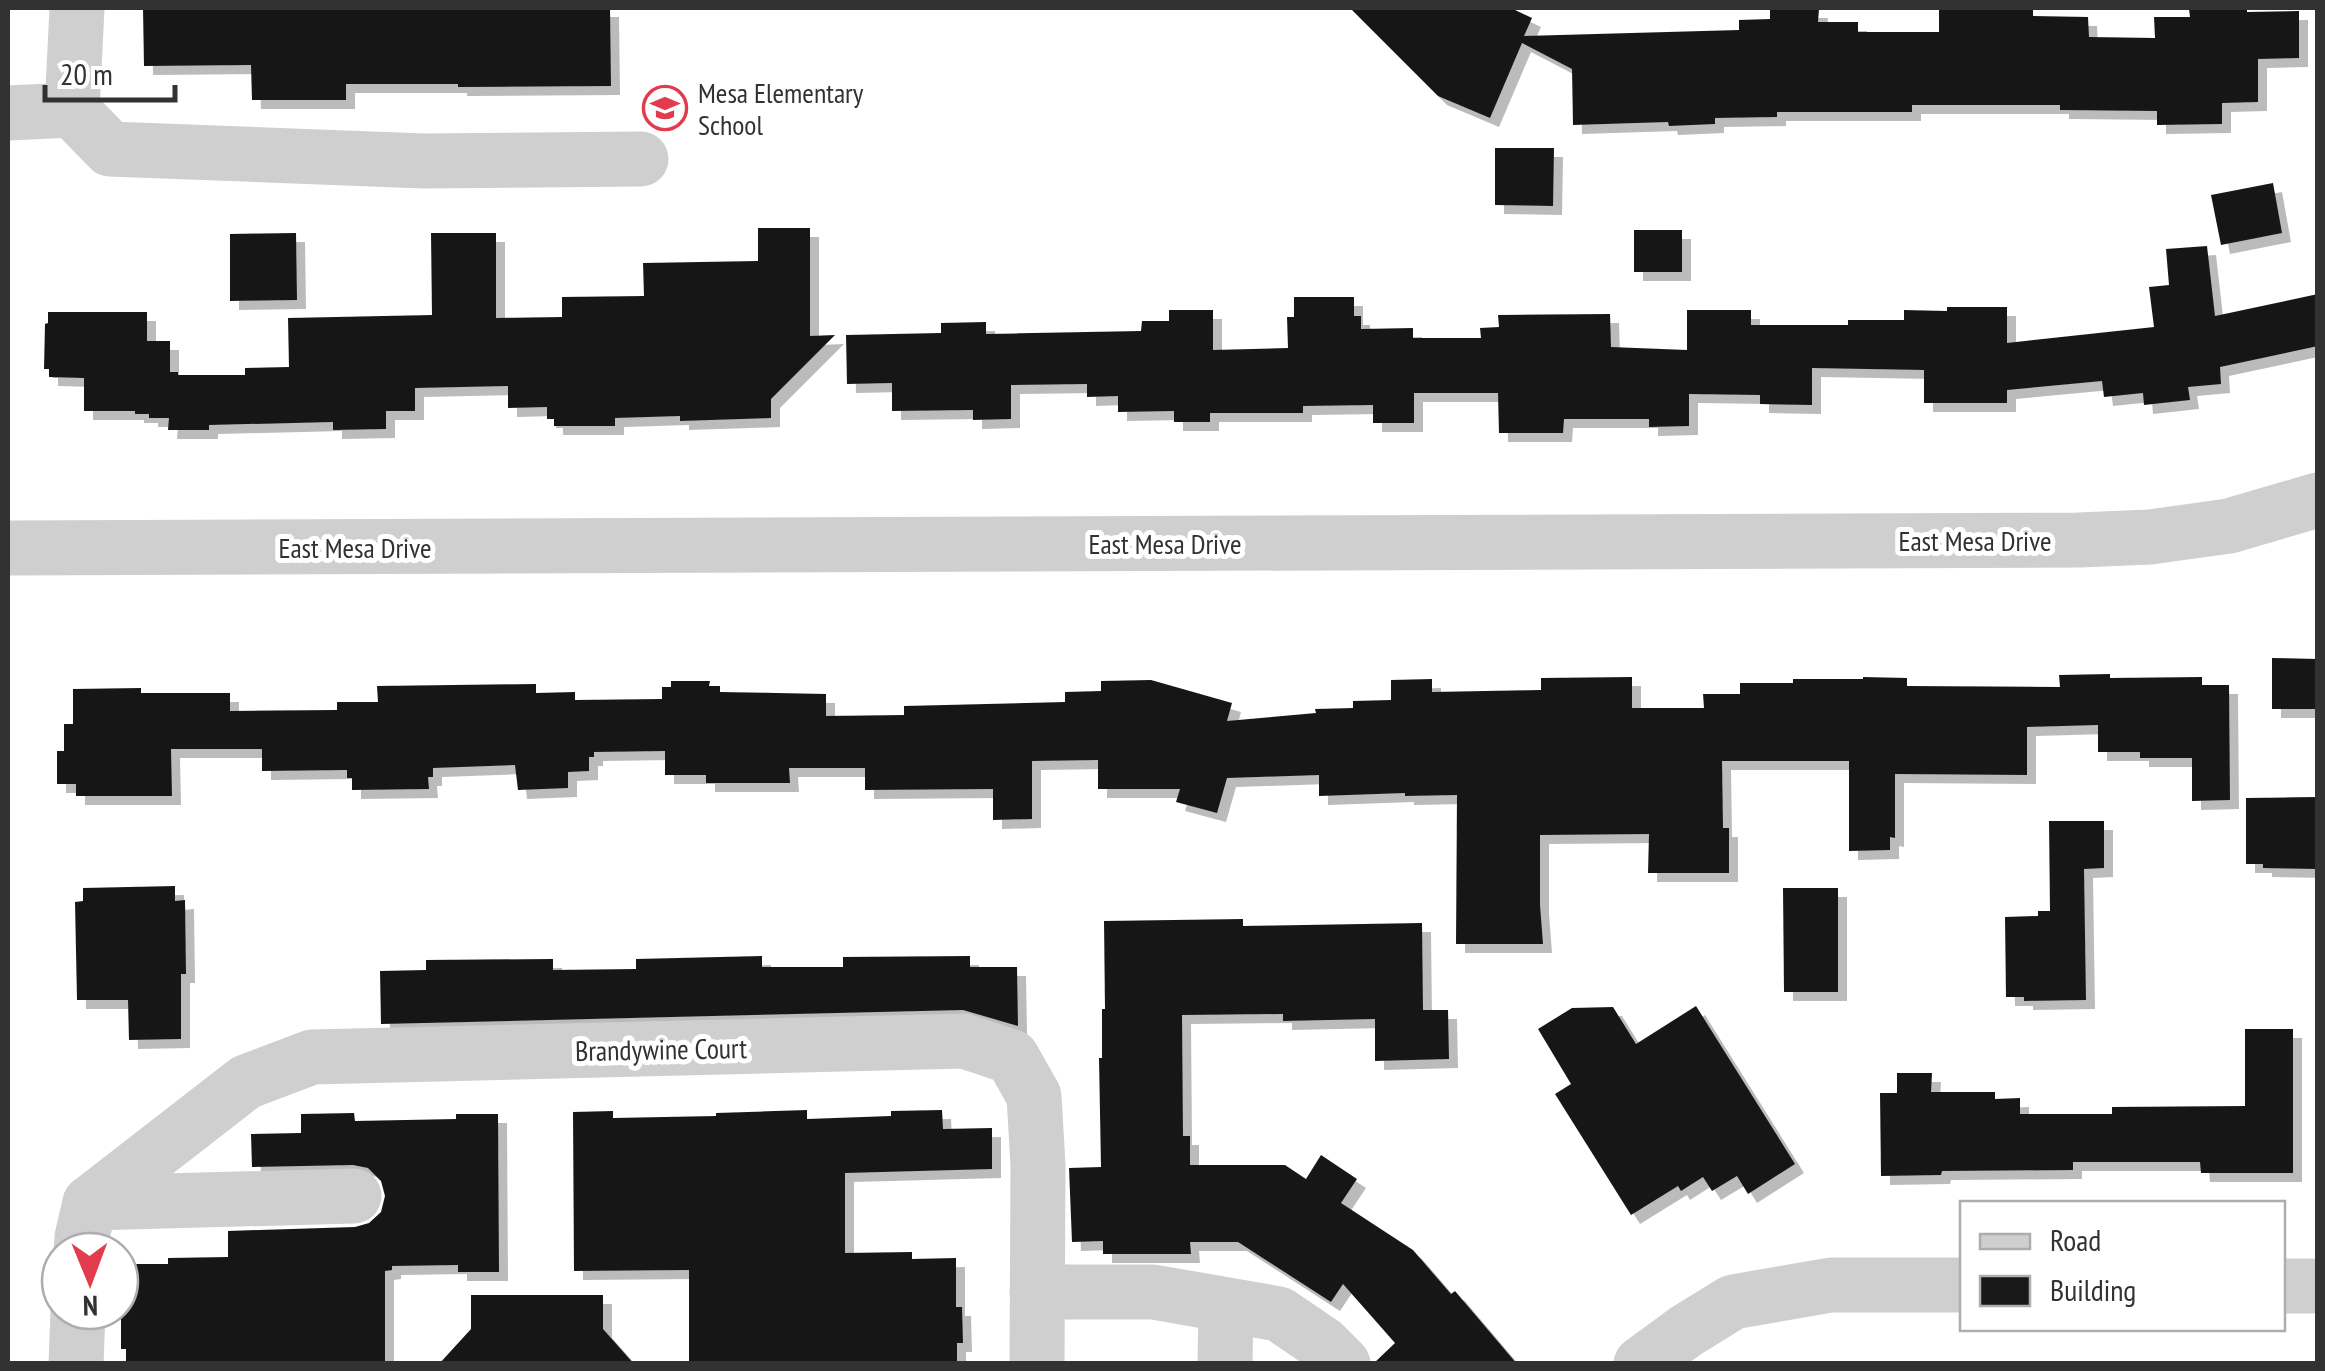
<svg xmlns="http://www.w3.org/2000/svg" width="2325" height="1371" viewBox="0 0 2325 1371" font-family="'PT Sans Narrow',sans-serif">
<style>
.building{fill:#191919;filter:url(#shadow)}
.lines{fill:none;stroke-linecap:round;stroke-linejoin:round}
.minor{stroke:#cfcfcf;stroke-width:55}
.labels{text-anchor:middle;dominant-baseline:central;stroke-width:10;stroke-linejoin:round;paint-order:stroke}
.poi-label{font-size:28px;fill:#323232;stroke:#fff;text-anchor:start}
.street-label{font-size:28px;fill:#323232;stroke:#fff}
</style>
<defs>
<filter id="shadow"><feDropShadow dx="9" dy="9" stdDeviation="0" flood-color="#0004"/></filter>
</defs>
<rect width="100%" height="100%" fill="#fff"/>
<g class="building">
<polygon points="143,8 610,8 611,86 458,87 458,84 346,84 346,100 252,100 251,65 144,66"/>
<polygon points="1350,8 1511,8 1532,18 1524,36 1739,30 1739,20 1770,19 1770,9 1819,9 1818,22 1858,22 1858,32 1939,32 1939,8 2033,9 2033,16 2088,17 2089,37 2155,38 2154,17 2190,17 2189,9 2247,8 2247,12 2299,11 2299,58 2258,59 2258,102 2222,103 2222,124 2157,125 2157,111 2060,110 2060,105 1912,105 1912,112 1777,112 1777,117 1715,118 1715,124 1669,126 1668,122 1573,125 1572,69 1522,43 1490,118 1438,96"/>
<polygon points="1495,148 1554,148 1553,206 1495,205"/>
<polygon points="2273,183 2282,233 2221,245 2211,195"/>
<polygon points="758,228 810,228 810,336 835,335 771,399 771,418 680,421 680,416 615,418 615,426 554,426 554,419 547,419 547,407 508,408 508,386 415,388 415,411 386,411 386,429 333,430 333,422 209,425 209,430 168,430 169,418 149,418 149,414 135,414 135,411 84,411 84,378 49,377 49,369 44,369 45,324 48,323 48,312 147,312 147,341 170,341 170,372 178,372 178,375 245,375 245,368 289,367 288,318 432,315 431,233 496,233 496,318 562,317 562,297 644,296 643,263 758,261"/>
<rect x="1634" y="230" width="48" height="42"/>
<polygon points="296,233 297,300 230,301 230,234"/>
<polygon points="2207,246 2215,316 2318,294 2318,346 2220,367 2221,384 2188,387 2190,400 2144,405 2143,393 2104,397 2102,381 2007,390 2007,403 1924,403 1924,370 1812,368 1812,405 1760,404 1760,395 1689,394 1689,426 1649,427 1649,419 1564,419 1563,433 1499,433 1498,393 1414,393 1414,423 1373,423 1373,405 1303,406 1303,413 1210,413 1210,422 1174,422 1174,411 1118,412 1118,396 1087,397 1087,384 1011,385 1011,419 973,420 973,410 892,411 892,383 847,384 846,335 941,333 941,323 986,322 986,334 1141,331 1142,321 1169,321 1169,310 1213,310 1213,350 1288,348 1287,317 1294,317 1294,297 1354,297 1354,316 1361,316 1361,329 1413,328 1413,338 1481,338 1480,328 1499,327 1498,315 1610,314 1611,347 1687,350 1687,310 1751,310 1751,325 1848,325 1848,320 1904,320 1904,310 1947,311 1947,307 2007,307 2007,343 2154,327 2149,287 2169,285 2166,249"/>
<polygon points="2272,658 2318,659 2318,709 2272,709"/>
<polygon points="2110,674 2110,678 2202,677 2202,685 2229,685 2230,800 2192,801 2192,758 2140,758 2140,752 2098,752 2098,725 2027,727 2027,775 1895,774 1895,838 1890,837 1890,850 1849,851 1849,761 1722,761 1723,828 1729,828 1729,873 1648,873 1649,834 1540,835 1540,905 1543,944 1456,944 1457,795 1405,796 1405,793 1319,796 1319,775 1227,778 1217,813 1176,802 1180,789 1098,789 1098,760 1032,761 1032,819 993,820 993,789 865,790 865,768 789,768 790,783 706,783 706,775 665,775 665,751 594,752 594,757 589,757 589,771 568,772 568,788 518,790 515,765 433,768 433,777 428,777 429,789 352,790 352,778 347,778 347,770 262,771 262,749 171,749 172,796 76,796 76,784 57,784 57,751 64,751 64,724 73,724 73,689 141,688 141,693 230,693 230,711 337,710 337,702 378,702 377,686 536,684 536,693 575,692 575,700 662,699 662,687 671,687 671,681 710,681 709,686 720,686 720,692 826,694 826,716 904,715 904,706 1065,702 1065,692 1101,691 1101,681 1151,680 1232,703 1227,721 1316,713 1315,709 1353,708 1353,701 1391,700 1391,680 1432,679 1432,692 1541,690 1541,678 1632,677 1632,708 1704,708 1703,694 1740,694 1740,683 1793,683 1793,679 1863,679 1863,677 1907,678 1907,686 2060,687 2059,675"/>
<polygon points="2318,797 2318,869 2263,868 2263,864 2246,864 2246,798"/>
<polygon points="2049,821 2104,821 2104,868 2084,869 2086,1000 2024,1001 2024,997 2006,997 2005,917 2038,916 2038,911 2050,911"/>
<polygon points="175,886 175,901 185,900 186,974 181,974 181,1039 129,1040 128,1000 77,1000 75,902 83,901 83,888"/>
<polygon points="1783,888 1838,888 1838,992 1784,992"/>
<polygon points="1243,919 1243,926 1422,923 1423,1010 1448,1010 1449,1059 1375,1061 1375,1019 1283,1021 1283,1014 1182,1015 1183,1136 1190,1136 1190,1165 1285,1165 1306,1179 1321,1155 1357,1179 1341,1203 1413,1250 1451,1294 1455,1291 1517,1364 1373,1364 1395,1343 1343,1284 1331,1302 1238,1242 1190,1242 1191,1254 1103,1254 1103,1241 1072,1242 1069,1168 1101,1167 1099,1058 1102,1058 1102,1009 1105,1009 1104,921"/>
<polygon points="762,956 762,967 843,967 843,957 970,956 970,967 1017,967 1018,1026 963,1010 381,1024 380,971 426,970 426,960 553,959 553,970 636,969 636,959"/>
<polygon points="1696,1006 1795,1164 1748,1194 1737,1176 1712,1191 1703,1177 1681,1191 1678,1186 1631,1215 1555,1094 1571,1084 1538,1029 1572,1008 1613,1007 1636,1044"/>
<polygon points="2245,1029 2293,1029 2293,1173 2201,1173 2200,1162 2073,1162 2073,1170 1942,1171 1941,1175 1881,1176 1880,1093 1897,1093 1897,1073 1932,1073 1931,1092 1995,1092 1995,1099 2020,1098 2020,1114 2112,1114 2112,1107 2245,1106"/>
<polygon points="807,1110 807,1119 891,1116 891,1111 942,1110 943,1129 992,1128 992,1169 845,1173 845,1253 912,1252 912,1259 956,1258 956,1307 962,1307 963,1343 957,1343 957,1364 689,1364 689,1270 574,1271 573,1112 613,1111 613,1118 716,1116 716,1113"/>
<polygon points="354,1113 355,1121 456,1119 456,1114 498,1114 499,1272 458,1272 458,1265 392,1266 392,1270 385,1271 385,1364 126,1364 126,1349 121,1349 121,1312 124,1312 124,1264 168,1264 168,1258 228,1257 228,1231 355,1227 369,1223 381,1212 385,1196 381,1181 368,1168 353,1165 252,1167 251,1134 301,1133 301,1114"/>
<polygon points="471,1295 603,1295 603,1329 634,1364 439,1364 471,1329"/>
</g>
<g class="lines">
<g class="minor">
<polyline points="72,110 110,149 424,161 641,159"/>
<polyline points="8,113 72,110 77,8"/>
<polyline points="8,548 2079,540 2150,537 2229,526 2318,500"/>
<polyline points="90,1203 354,1196"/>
<polyline points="81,1251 82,1237 90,1203 246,1082 312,1057 964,1041 1012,1057 1034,1096 1038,1165 1037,1364"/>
<polyline points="2282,1286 2318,1286"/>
<polyline points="1037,1292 1153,1292 1279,1314 1323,1344 1343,1364"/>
<polyline points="76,1364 78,1311"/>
<polyline points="1225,1364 1226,1305"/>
<polyline points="1641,1364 1686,1331 1733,1302 1831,1285 1962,1285"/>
</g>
</g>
<defs>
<symbol id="school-ring" viewBox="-11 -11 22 22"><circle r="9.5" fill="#fff" stroke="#e33b4e" stroke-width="1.5"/><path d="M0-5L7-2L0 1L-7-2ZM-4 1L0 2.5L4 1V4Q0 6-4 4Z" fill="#e33b4e"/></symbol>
</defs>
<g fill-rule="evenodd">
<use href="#school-ring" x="640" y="83" width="50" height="50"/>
</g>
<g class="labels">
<g class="poi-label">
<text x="698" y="92">Mesa Elementary<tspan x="698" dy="32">School</tspan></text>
</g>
<g class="street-label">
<text x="1975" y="540">East Mesa Drive</text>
<text x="1165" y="543">East Mesa Drive</text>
<text x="355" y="547">East Mesa Drive</text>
<text transform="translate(661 1049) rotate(-1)">Brandywine Court</text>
</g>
</g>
<rect width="2325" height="1371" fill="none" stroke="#323232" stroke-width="20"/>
<rect x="1960" y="1201" width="325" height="130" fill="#ffffff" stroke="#adadad" stroke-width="2.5"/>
<rect x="1980" y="1234" width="50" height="15" fill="#cfcfcf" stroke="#adadad" stroke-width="2.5"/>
<text x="2050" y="1251" font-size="30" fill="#323232">Road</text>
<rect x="1980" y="1276" width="50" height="30" fill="#191919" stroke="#adadad" stroke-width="2.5"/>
<text x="2050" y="1301" font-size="30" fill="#323232">Building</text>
<g transform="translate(90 1281) rotate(179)"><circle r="48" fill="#ffffff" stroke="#adadad" stroke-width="2.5"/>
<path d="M0-8L18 38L0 25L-18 38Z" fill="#e33b4e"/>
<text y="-15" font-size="28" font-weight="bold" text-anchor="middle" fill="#323232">N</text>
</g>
<path d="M45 85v15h130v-15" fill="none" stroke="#323232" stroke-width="5"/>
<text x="60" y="85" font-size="30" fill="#323232" stroke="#ffffff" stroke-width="8" paint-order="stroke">20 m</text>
</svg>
